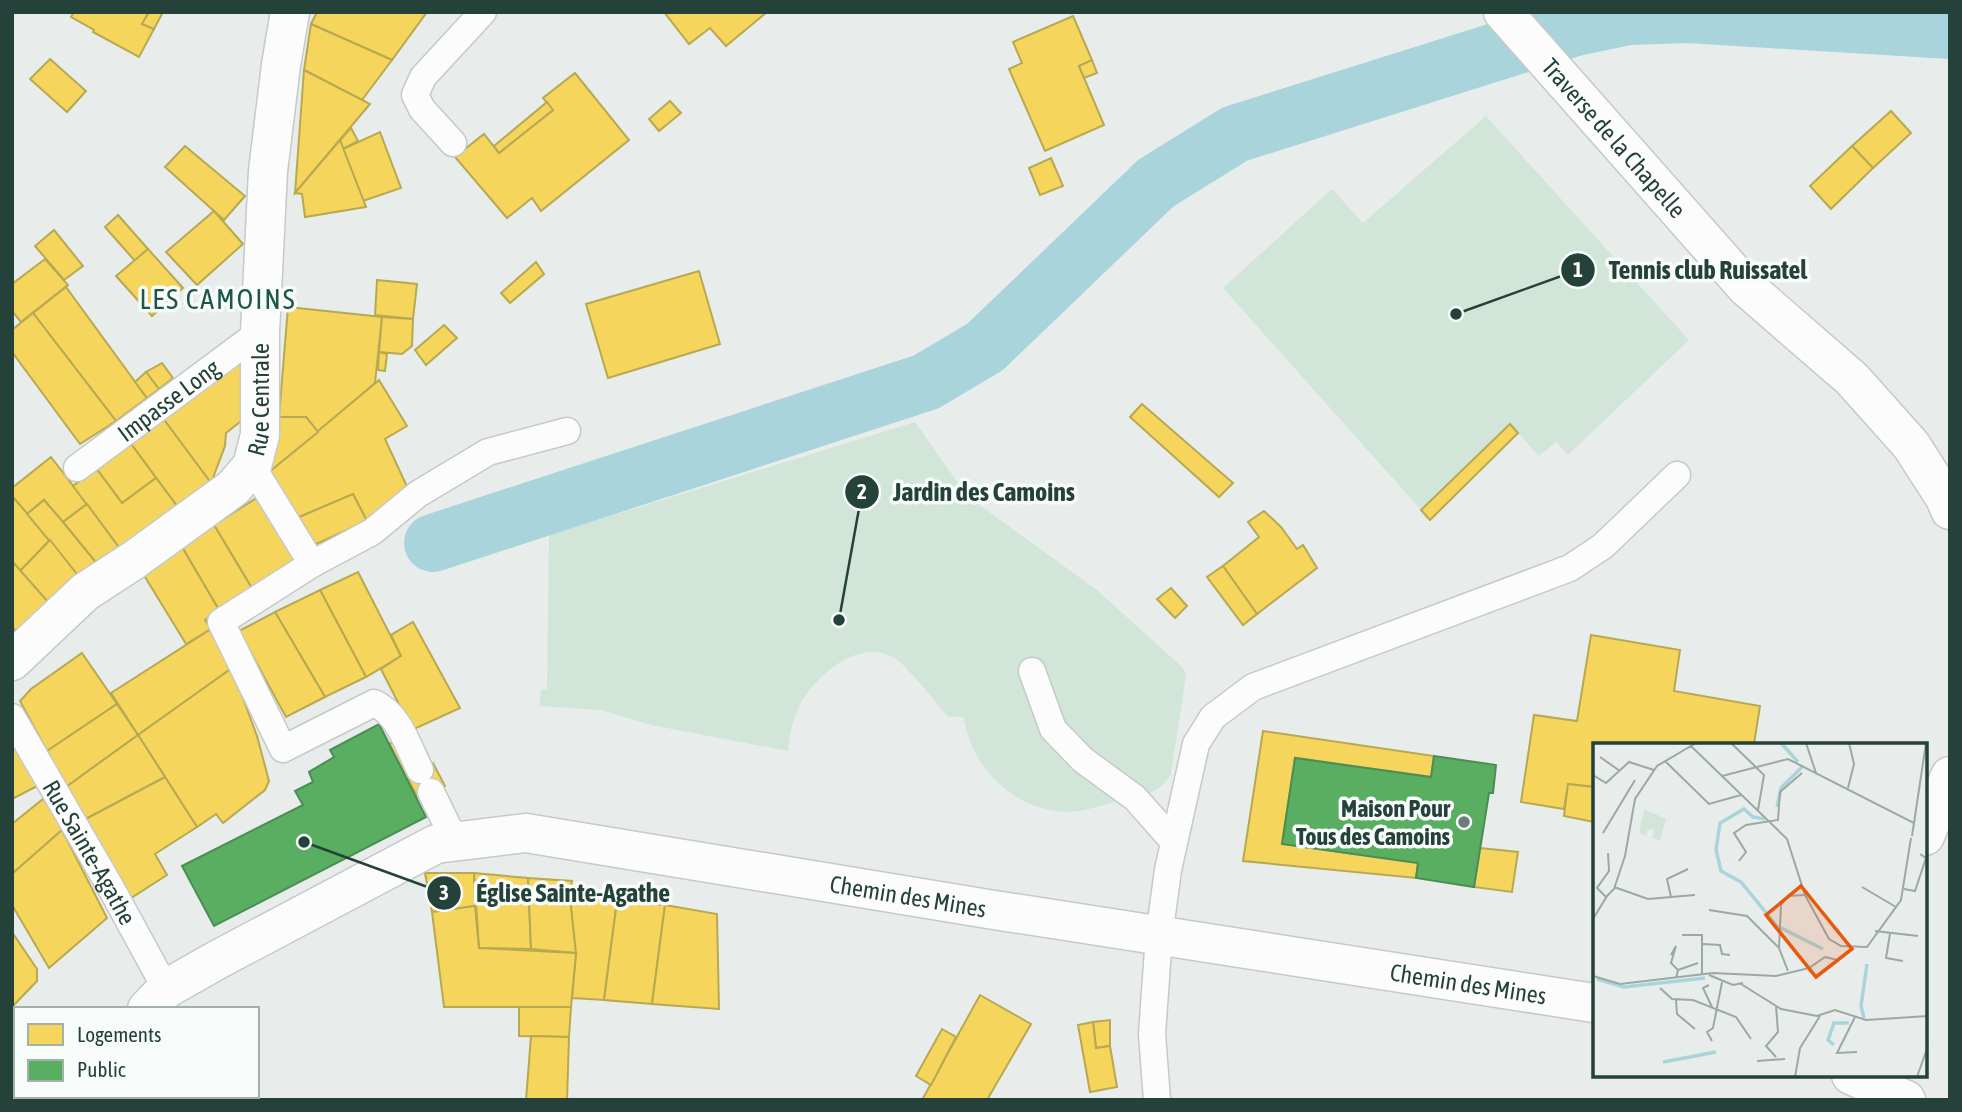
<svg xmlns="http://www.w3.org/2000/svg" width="1962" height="1112" viewBox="0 0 1962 1112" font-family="'Asap Condensed',sans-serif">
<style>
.green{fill:#d1e6d8}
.homes{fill:#f6d55c;stroke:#b7a952;stroke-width:2}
.public{fill:#5aae61;stroke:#4a8e55;stroke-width:2}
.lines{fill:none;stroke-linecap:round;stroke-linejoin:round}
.canal{stroke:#a9d4db;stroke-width:58}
.service-casing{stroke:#c5cac8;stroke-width:29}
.minor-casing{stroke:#c5cac8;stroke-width:41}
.service{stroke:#fcfcfc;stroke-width:26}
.minor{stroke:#fcfcfc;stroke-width:38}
.poi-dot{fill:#697e78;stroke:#f7fbf9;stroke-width:2.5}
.labels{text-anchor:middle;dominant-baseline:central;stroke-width:7;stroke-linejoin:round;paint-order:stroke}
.street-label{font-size:24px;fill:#24423a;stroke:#f7fbf9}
.poi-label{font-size:24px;font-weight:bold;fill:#24423a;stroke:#f7fbf9;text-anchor:end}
.quarter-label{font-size:28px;letter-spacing:2px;fill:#1f5548;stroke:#f7fbf9}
.inset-river{fill:none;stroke:#a9d4db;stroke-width:3.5}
.inset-road{fill:none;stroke:#9aa9a4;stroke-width:2}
.view{fill:#e8590c;fill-opacity:0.15;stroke:#e8590c;stroke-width:3.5}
.inset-edge{fill:none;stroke:#24423a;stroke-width:3.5}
.leader{fill:none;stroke:#24423a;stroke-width:2.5}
.callout-dot{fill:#24423a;stroke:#f7fbf9;stroke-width:2.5}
.mark-label{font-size:21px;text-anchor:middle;font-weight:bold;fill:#fff}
.callout-label{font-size:26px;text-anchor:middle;font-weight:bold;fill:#24423a;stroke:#f7fbf9;stroke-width:7;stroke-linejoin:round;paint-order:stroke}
</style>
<rect width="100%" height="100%" fill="#e8edeb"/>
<g class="green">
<polygon points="1486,116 1689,340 1568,455 1556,442 1539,456 1518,433 1430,520 1223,288 1332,189 1363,223"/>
<path d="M915 422 967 496 1097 590 1183 668 1186 675 1171 774C1159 796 1138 797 1115 802 1103 805 1091 809 1078 811 1034 817 991 787 973 748 968 738 966 727 963 717H948C936 703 907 665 893 657 857 638 812 678 798 709 792 722 790 736 788 751L651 725 601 710 539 706 541 690 547 689 549 535Z"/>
</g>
<g class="homes">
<polygon points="74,12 149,12 142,24 154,29 139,57 93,32 94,30 71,17"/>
<polygon points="149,12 163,12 154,29 142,24"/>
<polygon points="317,12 427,12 392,60 311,24"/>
<polygon points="664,12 767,12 726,46 710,28 689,44"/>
<polygon points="1073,16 1092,60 1079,66 1104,125 1045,151 1009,69 1022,63 1013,42"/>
<polygon points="311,24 392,60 362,100 304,70"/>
<polygon points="50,59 86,91 67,112 30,79"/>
<polygon points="1092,60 1097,73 1084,78 1079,66"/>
<polygon points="304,70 370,104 295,193"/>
<polygon points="575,73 629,140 541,211 532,198 507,218 455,157 484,134 499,153 553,110 543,98"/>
<polygon points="670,101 681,113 659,131 649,119"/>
<polygon points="547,102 553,110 499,153 494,146"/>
<polygon points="1891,111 1911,133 1873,168 1852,146"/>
<polygon points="351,128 358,141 343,149 340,140"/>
<polygon points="380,132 401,188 363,201 343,149"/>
<polygon points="340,140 366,207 305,217 302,194 295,193"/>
<polygon points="185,146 245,196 224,220 165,167"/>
<polygon points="1852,146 1873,168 1831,209 1810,186"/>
<polygon points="1051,158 1063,186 1040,195 1029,168"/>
<polygon points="214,211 243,244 197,285 166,252"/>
<polygon points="118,215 148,249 135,261 105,227"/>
<polygon points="54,230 83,266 64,280 35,246"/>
<polygon points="148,249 183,288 152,316 116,276"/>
<polygon points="45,259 68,285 21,322 12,311 12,284"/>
<polygon points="536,262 544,274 510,303 501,293"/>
<polygon points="699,271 720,344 608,378 586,304"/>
<polygon points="377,280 417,284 413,319 375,315"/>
<polygon points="66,287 147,398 116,421 33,313"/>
<polygon points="288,307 382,317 375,383 318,432 306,417 279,417"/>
<polygon points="33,313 116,421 80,444 12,352 12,330"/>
<polygon points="382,317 413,319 412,346 402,354 379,352"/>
<polygon points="444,325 457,338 426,365 415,350"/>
<polygon points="379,352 387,354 385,371 378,370"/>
<polygon points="240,360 250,414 226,433 225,446 211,483 162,417"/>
<polygon points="162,363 173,378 159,389 146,372"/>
<polygon points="146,372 159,389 147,398 135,382"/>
<polygon points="379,380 407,426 385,439 409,491 367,521 353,494 297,518 269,472"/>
<polygon points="1142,404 1233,483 1219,497 1130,417"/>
<polygon points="162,417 211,483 180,510 129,441"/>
<polygon points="279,417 306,417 318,432 269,472"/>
<polygon points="1510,424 1518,433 1430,520 1421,510"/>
<polygon points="129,441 156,478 122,503 96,468"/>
<polygon points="51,457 87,504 63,522 44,500 27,514 12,496 12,488"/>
<polygon points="96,468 122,503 156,478 180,510 123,553 73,486"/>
<polygon points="353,494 367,521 314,545 297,518"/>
<polygon points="12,496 50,540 20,571 12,561"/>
<polygon points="258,497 298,564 253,590 214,525"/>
<polygon points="44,500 63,522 99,566 80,578 27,514"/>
<polygon points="87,504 123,553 99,566 63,522"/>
<polygon points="1264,511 1281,527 1297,549 1303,545 1317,568 1257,614 1223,566 1259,537 1248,522"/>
<polygon points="214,525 253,590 219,610 182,547"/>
<polygon points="50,540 80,578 49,603 20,571"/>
<polygon points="182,547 219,610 205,620 211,629 186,644 142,572"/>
<polygon points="12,561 49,603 19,634 12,627"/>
<polygon points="1223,566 1257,614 1243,625 1207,577"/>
<polygon points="358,572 401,656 366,677 320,590"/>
<polygon points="1171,588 1187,606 1175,618 1157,599"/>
<polygon points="320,590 366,677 325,697 275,612"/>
<polygon points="275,612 325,697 286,717 239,631"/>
<polygon points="413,622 460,708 412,730 381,669 401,656 391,635"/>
<polygon points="211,629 232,668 138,735 111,693"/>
<polygon points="1591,635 1680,650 1674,691 1760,706 1754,744 1594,744 1594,787 1568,784 1564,809 1521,802 1534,715 1577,721"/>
<polygon points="82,653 117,704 47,751 20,701 31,689"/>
<polygon points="232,668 257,736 269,781 265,790 223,823 216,814 197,827 138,735"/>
<polygon points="117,704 138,735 66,787 47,751"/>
<polygon points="1263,731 1434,756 1431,777 1295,758 1282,844 1418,863 1416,878 1243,861"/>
<polygon points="12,735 43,783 12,799"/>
<polygon points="138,735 165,777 82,821 66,787"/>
<polygon points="394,742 420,770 433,763 445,786 418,798 389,744"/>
<polygon points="165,777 197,827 155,854 167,875 131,898 82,821"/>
<polygon points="1568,784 1594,787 1594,822 1564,816"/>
<polygon points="43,799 49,802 62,830 12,874 12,824"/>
<polygon points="62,830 107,918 49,968 12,905 12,874"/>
<polygon points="1480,848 1518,852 1512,892 1474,887"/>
<polygon points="425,873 474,873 475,906 432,912"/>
<polygon points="474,873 528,878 531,949 479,948"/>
<polygon points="528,878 572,881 570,896 576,953 531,949"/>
<polygon points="573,894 617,901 604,1000 572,998 576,953 570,896"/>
<polygon points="617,901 665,905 652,1004 604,1000"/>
<polygon points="665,905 717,914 719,1009 652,1004"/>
<polygon points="475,906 479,948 576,953 571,1007 444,1007 432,912"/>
<polygon points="14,935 37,969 37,981 12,1007 12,937"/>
<polygon points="980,995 1031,1024 987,1100 922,1100"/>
<polygon points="519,1007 571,1007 569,1037 519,1036"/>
<polygon points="1110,1020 1110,1046 1096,1048 1093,1022"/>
<polygon points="1093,1022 1096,1048 1110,1046 1117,1087 1090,1092 1078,1025"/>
<polygon points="942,1029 956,1037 931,1085 916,1076"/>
<polygon points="12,1036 16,1040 16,1096 21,1096 17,1100 12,1100"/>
<polygon points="531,1036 569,1037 567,1100 526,1100"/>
</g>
<g class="public">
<polygon points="379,724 426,817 214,926 182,866 303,805 295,791 313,782 309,772 334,757 330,750"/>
<polygon points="1434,756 1496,765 1493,793 1489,793 1474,887 1416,878 1418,863 1282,844 1295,758 1431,777"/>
</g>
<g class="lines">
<polyline class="canal" points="433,543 926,382 985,347 1156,183 1235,134 1575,27 1628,16 1688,14 1950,30"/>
<defs>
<g id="service">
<polyline points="453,143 422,109 415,95 423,77 483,12"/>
<path d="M252 466 312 564 221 622 283 749 374 703C399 714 408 746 420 770"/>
<path id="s1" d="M77 468 260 332"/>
<polyline points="312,564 372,532 418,494 488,452 567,431"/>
<polyline points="1032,671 1053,729 1083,760 1135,798 1174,842"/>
<path id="s2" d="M12 717 111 888 166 989"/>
<polyline points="431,792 455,841"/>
<polyline points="1157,1100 1152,1034 1159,936 1168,870 1196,744 1213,717 1253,687 1570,568 1603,546 1677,475"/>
</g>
<g id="minor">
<path id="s3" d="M1503 12 1746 287 1852 379 1911 445 1945 498 1950 510"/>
<path id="s4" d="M12 661 85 592 134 560 233 488 252 466 260 435V332L268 171 281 65 290 12"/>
<polyline points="1925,836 1950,776"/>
<path id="s5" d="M147 1009 166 989 217 960 436 844 526 833 988 909 1594 1003"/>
<polyline points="1851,1075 1906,1100"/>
<polyline points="59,1100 63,1096"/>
</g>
</defs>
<use href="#service" class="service-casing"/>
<use href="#minor" class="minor-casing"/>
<use href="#service" class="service"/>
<use href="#minor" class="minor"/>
</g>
<circle class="poi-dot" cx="1464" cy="822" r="7"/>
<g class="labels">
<g class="street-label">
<text stroke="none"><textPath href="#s3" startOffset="168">Traverse de la Chapelle</textPath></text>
<text stroke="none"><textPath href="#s4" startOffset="378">Rue Centrale</textPath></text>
<text stroke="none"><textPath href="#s1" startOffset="114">Impasse Long</textPath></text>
<text stroke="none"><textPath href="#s2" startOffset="156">Rue Sainte-Agathe</textPath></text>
<text stroke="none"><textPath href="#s5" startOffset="812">Chemin des Mines</textPath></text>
<text stroke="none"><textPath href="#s5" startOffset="1379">Chemin des Mines</textPath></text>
</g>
<g class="poi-label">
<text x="1450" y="808">Maison Pour<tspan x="1450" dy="28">Tous des Camoins</tspan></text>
</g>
<g class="quarter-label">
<text x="218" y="299">LES CAMOINS</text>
</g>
</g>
<g transform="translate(1593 743)">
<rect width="334" height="334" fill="#e8edeb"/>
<path d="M51 66 73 76 67 98 59 95 61 87 55 86 53 93 46 90Z" fill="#d1e6d8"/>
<path class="inset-river" d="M188 0 205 19M184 64 188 45 210 23M172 76 160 74 151 66 127 80 123 107 128 128 148 139 184 183 230 206M4 236 31 244 112 235M271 275 268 263 274 221M241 302 235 297 241 280H256M70 319 123 309"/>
<path class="inset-road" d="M138 0 171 32 165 67M213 0 223 30M98 3 194 96 212 152 236 196 248 203 274 204 308 157 318 95M7 14 27 28M72 18 116 61 148 52M0 32 13 40 36 19 61 27M129 33 195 16 321 80 319 93M255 45 261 21 256 0M321 80 333 0M10 90 42 37M146 118 153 109 141 90 153 82 185 77 187 49 209 30M21 144 55 156 78 154 74 136 95 126M269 144 303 164M311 146 322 148 333 115 327 111M13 154 21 146 32 113 42 56 64 23 103 0M13 154 4 145 16 128 15 110M78 154 102 152M116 167 154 173 185 204M0 176 14 153M282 188 325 193M297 191 293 215 310 218M89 192H109V231M110 201 127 202 129 211 137 212M78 212 83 203 78 220 85 227 83 235M85 227 105 220M195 228 186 205 188 162 195 153 211 152M116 232 140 242 150 240M0 233 27 241 120 230 183 233 216 225 232 214 245 217M148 241 188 266 224 273 242 267 273 277 335 273M116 242 110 245 119 264M67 245 79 256 100 257 143 274 158 296M83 257 84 271 102 286M262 274 244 310 264 309M119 298 114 289 120 285 129 239M183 314 173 303 185 289 183 263M164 318 192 316M202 334 207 305 227 273M324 334 335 303"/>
<path class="view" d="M208 143 259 206 223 234 173 172Z"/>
<rect width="334" height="334" class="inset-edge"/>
</g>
<path class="leader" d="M1456 314L1578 270M839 620L862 492M304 842L444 893"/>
<g class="callout-dot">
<circle cx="1456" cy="314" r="7"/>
<circle cx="839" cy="620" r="7"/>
<circle cx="304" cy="842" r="7"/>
<circle cx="1578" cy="270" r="18"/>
<circle cx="862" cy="492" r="18"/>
<circle cx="444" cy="893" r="18"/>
</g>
<g class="mark-label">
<text x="1578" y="277">1</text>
<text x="862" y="499">2</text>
<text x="444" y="900">3</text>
</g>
<g class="callout-label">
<text x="1708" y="279">Tennis club Ruissatel</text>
<text x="984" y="501">Jardin des Camoins</text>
<text x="573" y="902">Église Sainte-Agathe</text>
</g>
<rect width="1962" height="1112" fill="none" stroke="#24423a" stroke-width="28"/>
<rect x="14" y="1007" width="245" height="91" fill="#f7fbf9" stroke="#a3b1ad" stroke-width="2"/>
<rect x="28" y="1024" width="35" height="21" fill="#f6d55c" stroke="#a3b1ad" stroke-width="2"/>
<text x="77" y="1042" font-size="21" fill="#24423a">Logements</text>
<rect x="28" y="1060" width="35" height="21" fill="#5aae61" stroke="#a3b1ad" stroke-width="2"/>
<text x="77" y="1077" font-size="21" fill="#24423a">Public</text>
</svg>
